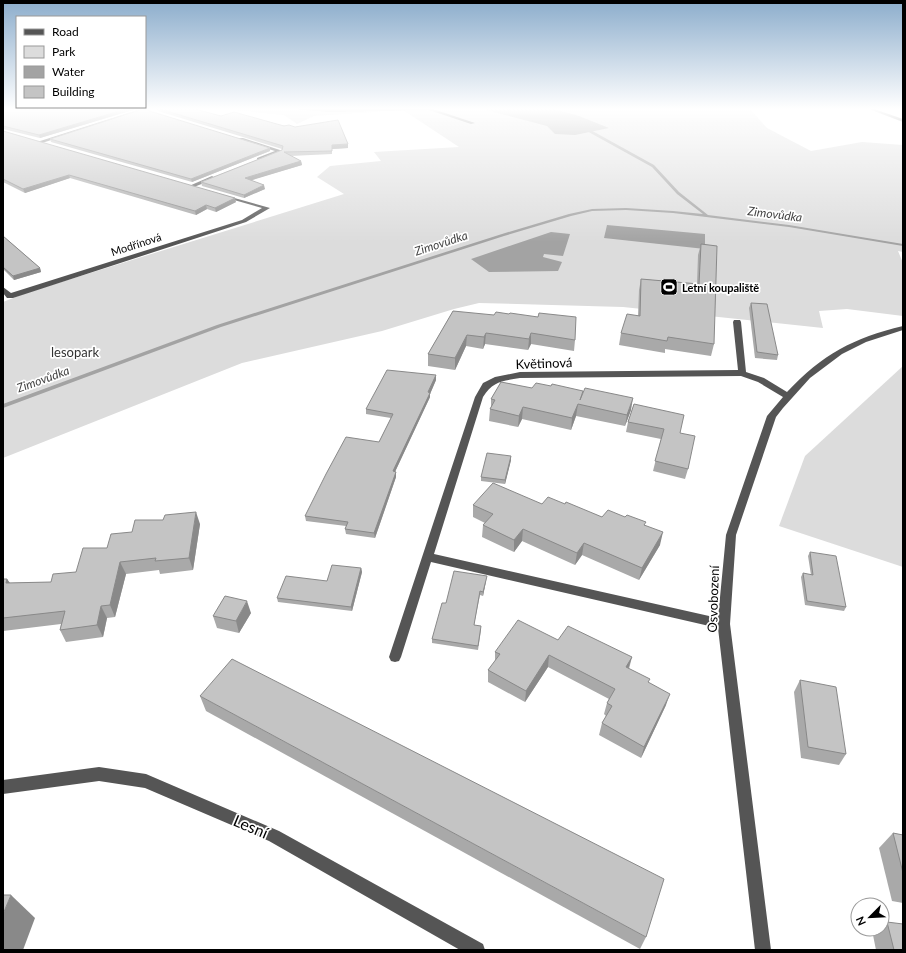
<svg xmlns="http://www.w3.org/2000/svg" width="906" height="953" viewBox="0 0 906 953" font-family="Lato,sans-serif">
<style>
.green{fill:#dcdcdc}
.water{fill:#a3a3a3}
.lines{fill:none;stroke-linecap:round;stroke-linejoin:round}
.stream{fill:#a3a3a3;fill-rule:evenodd}
.minor{fill:#555;fill-rule:evenodd}
.wall{fill:#a9a9a9}
.shaded-wall{fill:#898989}
.building{fill:#c4c4c4;stroke:#898989}
.labels{text-anchor:middle;dominant-baseline:central;stroke-width:3.5;stroke-linejoin:round;paint-order:stroke}
.far-street-label{font-size:11px;fill:#000;stroke:#fff}
.far-poi-label{font-size:11px;font-weight:bold;fill:#000;stroke:#fff;text-anchor:start}
.far-water-label{font-size:12px;font-style:italic;fill:#444;stroke:#fff}
.park-label{font-size:13px;fill:#333;stroke:#fff}
.street-label{font-size:13px;fill:#000;stroke:#fff}
.near-street-label{font-size:16px;fill:#000;stroke:#fff}
</style>
<rect width="100%" height="100%" fill="#fff"/>
<g class="green">
<polygon points="225,109 750,109 767,128 811,151 862,142 903,145 903,252 898,251 903,263 903,316 847,309 819,311 823,328 623,307 479,303 454,309 382,331 242,363 3,458 3,302 26,293 344,194 317,177 330,166 381,161 374,152 459,147 403,110 314,116 297,124 284,115"/>
<polygon points="903,366 903,567 779,526 805,456"/>
</g>
<g class="water">
<polygon points="483,109 554,109 579,116 609,128 575,135 555,134 547,126"/>
<polygon points="607,225 705,234 705,249 604,238"/>
<polygon points="551,232 570,234 563,256 544,254 543,257 562,262 558,271 489,272 471,259"/>
</g>
<g class="lines">
<polygon class="stream" points="585,128 587,128 654,165 679,192 708,215 789,225 903,244 903,246 789,227 673,213 626,210 592,211 571,216 504,236 221,327 3,408 3,404 217,325 502,234 569,214 592,209 626,208 673,211 703,214 677,194 652,167 585,130"/>
<g class="minor">
<polygon points="141,109 147,109 42,143 37,142"/>
<polygon points="293,109 433,109 475,123 471,124 429,110 329,112"/>
<polygon points="869,109 874,109 903,119 903,122"/>
<polygon points="239,138 243,138 283,151 261,160 257,160 257,158 275,151 239,140"/>
<polygon points="212,176 215,178 214,179 194,187 189,186"/>
<polygon points="220,194 270,208 246,222 13,298 7,298 3,293 3,287 11,293 242,220 262,208 220,196"/>
<path d="M734 320H740L741 322 746 372 764 378 787 392C823 354 853 338 903 326V330L866 342 842 354 810 378 783 408 776 417 736 535 730 624 771 950H755L718 628 431 562 401 657 399 661 395 662 391 661 389 657 475 397 483 383 495 377 520 372 738 370 733 322ZM741 376 758 382 783 397 767 416 726 535 718 618 434 554 483 397C493 381 502 381 520 378Z"/>
<polygon points="99,767 146,774 279,831 483,944 485,950 460,950 269,841 145,788 99,781 3,794 3,780"/>
</g>
</g>
<g class="wall">
<polygon points="3,109 136,109 40,138 3,129"/>
<polygon points="157,109 195,109 221,116 295,127 348,144 348,148 332,149 332,154 290,156 301,161 302,165 251,180 265,189 244,198 202,186 201,182 282,150 282,149 158,111"/>
<polygon points="3,131 236,202 216,212 207,209 196,215 70,178 25,193 3,182"/>
<polygon points="50,139 270,151 192,182 51,142"/>
<polygon points="3,236 40,268 41,272 14,280 3,269"/>
<polygon points="701,244 714,344 711,356 665,349 665,353 619,345 621,333 638,316 639,290 641,279 697,284 698,255"/>
<polygon points="751,303 778,355 777,360 755,358 749,308"/>
<polygon points="453,311 575,340 574,351 531,344 528,350 485,344 483,349 466,346 455,370 428,366 428,354"/>
<polygon points="436,375 436,380 430,394 430,397 395,472 396,472 396,477 375,538 346,534 345,529 346,526 306,521 305,516 379,442 391,418 366,414 366,409"/>
<polygon points="501,382 631,410 625,426 576,416 571,430 522,419 518,427 489,421 490,409 491,407 491,399"/>
<polygon points="634,404 680,433 688,469 685,479 653,471 661,439 626,432 628,422"/>
<polygon points="511,456 511,460 505,484 481,481 481,477"/>
<polygon points="565,504 602,517 645,525 660,545 639,580 582,555 575,565 522,541 514,552 482,537 483,525 485,523 473,517 473,505"/>
<polygon points="200,524 193,570 160,574 159,570 126,574 115,617 107,618 103,637 66,642 60,630 61,624 3,631 3,579 7,579 10,583 51,582 76,572 107,548 132,532"/>
<polygon points="810,552 846,607 844,611 805,605 801,577 803,573 811,575 808,556"/>
<polygon points="361,568 362,572 352,611 278,602 277,598 327,581"/>
<polygon points="486,581 483,596 480,595 474,625 481,630 478,650 432,643 432,639 446,603"/>
<polygon points="251,613 239,633 217,628 213,616"/>
<polygon points="558,640 632,657 629,669 649,683 666,705 641,758 599,735 602,723 606,716 604,714 607,703 609,699 548,667 525,702 488,682 488,670 495,662 495,652"/>
<polygon points="800,680 846,754 839,765 801,758 794,692"/>
<polygon points="200,696 646,937 640,949 206,711"/>
<polygon points="893,833 903,835 903,903 892,901 879,848"/>
<polygon points="887,922 903,950 876,950 873,935 879,929 882,929 882,926"/>
</g>
<g class="shaded-wall">
<polygon points="126,109 136,109 40,138 39,135"/>
<polygon points="348,144 348,148 332,149 332,154 332,145"/>
<polygon points="270,148 270,151 192,182 191,179"/>
<polygon points="301,161 302,165 246,182 245,178"/>
<polygon points="69,175 70,178 25,193 23,189"/>
<polygon points="264,185 265,189 244,198 244,195"/>
<polygon points="235,198 236,202 216,212 215,208"/>
<polygon points="206,205 207,209 196,215 195,211"/>
<polygon points="40,268 41,272 14,280 13,276"/>
<polygon points="486,333 485,344 483,349 484,337"/>
<polygon points="531,333 531,344 528,350 529,339"/>
<polygon points="467,335 466,346 455,370 455,358"/>
<polygon points="436,375 436,380 430,394 430,397 393,476 393,471"/>
<polygon points="633,398 631,410 625,426 627,415"/>
<polygon points="578,404 576,416 571,430 572,418"/>
<polygon points="523,407 522,419 518,427 519,416"/>
<polygon points="511,456 511,460 505,484 505,480"/>
<polygon points="396,472 396,477 375,538 374,533"/>
<polygon points="196,512 200,524 193,570 189,558"/>
<polygon points="523,529 522,541 514,552 514,540"/>
<polygon points="663,532 660,545 639,580 642,568"/>
<polygon points="584,543 582,555 575,565 577,553"/>
<polygon points="120,562 126,574 115,617 110,605"/>
<polygon points="361,568 362,572 352,611 351,607"/>
<polygon points="487,576 483,596 483,592"/>
<polygon points="7,579 15,591 6,583"/>
<polygon points="247,601 251,613 239,633 236,621"/>
<polygon points="101,606 107,618 103,637 97,625"/>
<polygon points="549,655 548,667 525,702 526,691"/>
<polygon points="632,657 628,669 626,667"/>
<polygon points="670,694 666,705 641,758 644,747"/>
<polygon points="11,895 35,918 23,950 3,950 3,914"/>
</g>
<g class="building">
<polygon points="3,109 126,109 39,135 3,126"/>
<polygon points="143,109 270,148 191,179 50,139"/>
<polygon points="160,109 195,109 221,116 234,112 284,126 289,125 295,127 338,120 348,144 332,145 332,151 284,152 301,161 245,178 264,185 244,195 201,182 282,150 283,146"/>
<polygon points="3,131 235,198 215,208 206,205 195,211 69,175 23,189 3,179"/>
<polygon points="3,236 40,268 13,276 3,267"/>
<polygon points="701,244 717,246 714,344 668,337 667,341 621,333 627,314 640,316 641,279 699,284"/>
<polygon points="751,303 767,304 778,355 757,352"/>
<polygon points="453,311 494,315 496,312 509,314 510,313 538,317 539,313 576,317 575,340 531,333 529,339 486,333 484,337 467,335 455,358 428,354"/>
<polygon points="387,370 436,375 428,392 430,393 393,471 396,472 374,533 345,529 348,522 305,516 326,474 346,437 379,442 393,414 366,409"/>
<polygon points="501,382 532,388 536,383 551,386 552,384 583,391 580,400 585,388 633,398 627,415 578,404 572,418 523,407 519,416 490,409 495,400 491,399"/>
<polygon points="634,404 684,415 680,433 695,436 688,469 655,461 664,429 628,422"/>
<polygon points="487,453 511,456 505,480 481,477"/>
<polygon points="493,483 542,504 548,497 565,504 566,502 602,517 608,510 625,517 627,515 646,522 644,525 663,532 642,568 584,543 577,553 523,529 514,540 483,525 493,514 473,505"/>
<polygon points="196,512 189,558 155,561 156,558 120,562 110,605 101,606 97,625 60,630 65,611 3,618 3,579 7,579 6,583 51,582 53,574 76,572 83,548 107,548 111,534 132,532 135,520 163,520 165,515"/>
<polygon points="810,552 836,556 846,607 807,601 803,573 813,575"/>
<polygon points="332,565 361,568 351,607 277,598 286,576 327,581"/>
<polygon points="454,571 487,576 483,592 480,591 474,625 481,626 478,646 432,639 442,603 446,603"/>
<polygon points="225,596 247,601 236,621 213,616"/>
<polygon points="518,620 558,640 568,626 632,657 626,667 650,679 648,682 670,694 644,747 602,723 612,706 607,703 615,689 549,655 526,691 488,670 500,654 495,652"/>
<polygon points="232,659 664,879 646,937 200,696"/>
<polygon points="800,680 836,687 846,754 808,747"/>
<polygon points="893,833 903,835 903,873"/>
<polygon points="3,895 11,895 3,914"/>
<polygon points="887,922 903,924 903,950 894,950"/>
</g>
<linearGradient id="sky" x2="0" y2="1"><stop stop-color="#8cadcc"/><stop offset="0.45" stop-color="#fff"/><stop offset="1" stop-color="#fff" stop-opacity="0"/></linearGradient>
<rect width="906" height="242" fill="url(#sky)"/>
<defs>
<symbol id="stadium-square" viewBox="-11 -11 22 22"><rect x="-9" y="-9" width="18" height="18" rx="4" fill="#000" stroke="#fff"/><path d="M0-5a6.5 5 0 1 0 0 10a6.5 5 0 1 0 0-10ZM-3.5-1.8h7v3.6h-7Z" fill="#fff"/></symbol>
</defs>
<g fill-rule="evenodd">
<use href="#stadium-square" x="659" y="277" width="20" height="20"/>
</g>
<g class="labels">
<g class="far-street-label">
<text transform="translate(136 244) rotate(-18)">Modřínová</text>
</g>
<g class="far-poi-label">
<text x="682" y="287">Letní koupaliště</text>
</g>
<g class="far-water-label">
<text transform="translate(775 214) rotate(7)">Zimovůdka</text>
<text transform="translate(441 243) rotate(-18)">Zimovůdka</text>
<text transform="translate(43 379) rotate(-20)">Zimovůdka</text>
</g>
<g class="park-label">
<text x="75" y="352">lesopark</text>
</g>
<g class="street-label">
<text transform="translate(544 363) rotate(-2)">Květinová</text>
<text transform="translate(713 599) rotate(-88)">Osvobození</text>
</g>
<g class="near-street-label">
<text transform="translate(251 826) rotate(23)">Lesní</text>
</g>
</g>
<rect width="906" height="953" fill="none" stroke="#000000" stroke-width="8"/>
<rect x="16" y="16" width="130" height="92" fill="#ffffff" stroke="#999999"/>
<rect x="24" y="29" width="20" height="6" fill="#555555" stroke="#999999"/>
<text x="52" y="36" font-size="12" fill="#000000">Road</text>
<rect x="24" y="46" width="20" height="12" fill="#dcdcdc" stroke="#999999"/>
<text x="52" y="56" font-size="12" fill="#000000">Park</text>
<rect x="24" y="66" width="20" height="12" fill="#a3a3a3" stroke="#999999"/>
<text x="52" y="76" font-size="12" fill="#000000">Water</text>
<rect x="24" y="86" width="20" height="12" fill="#c4c4c4" stroke="#999999"/>
<text x="52" y="96" font-size="12" fill="#000000">Building</text>
<g transform="translate(870 917) rotate(246)"><circle r="19" fill="#ffffff" stroke="#999999"/>
<path d="M0-3L7 15L0 10L-7 15Z" fill="#000000"/>
<text y="-6" font-size="11" font-weight="bold" text-anchor="middle" fill="#000000">N</text>
</g>
</svg>
